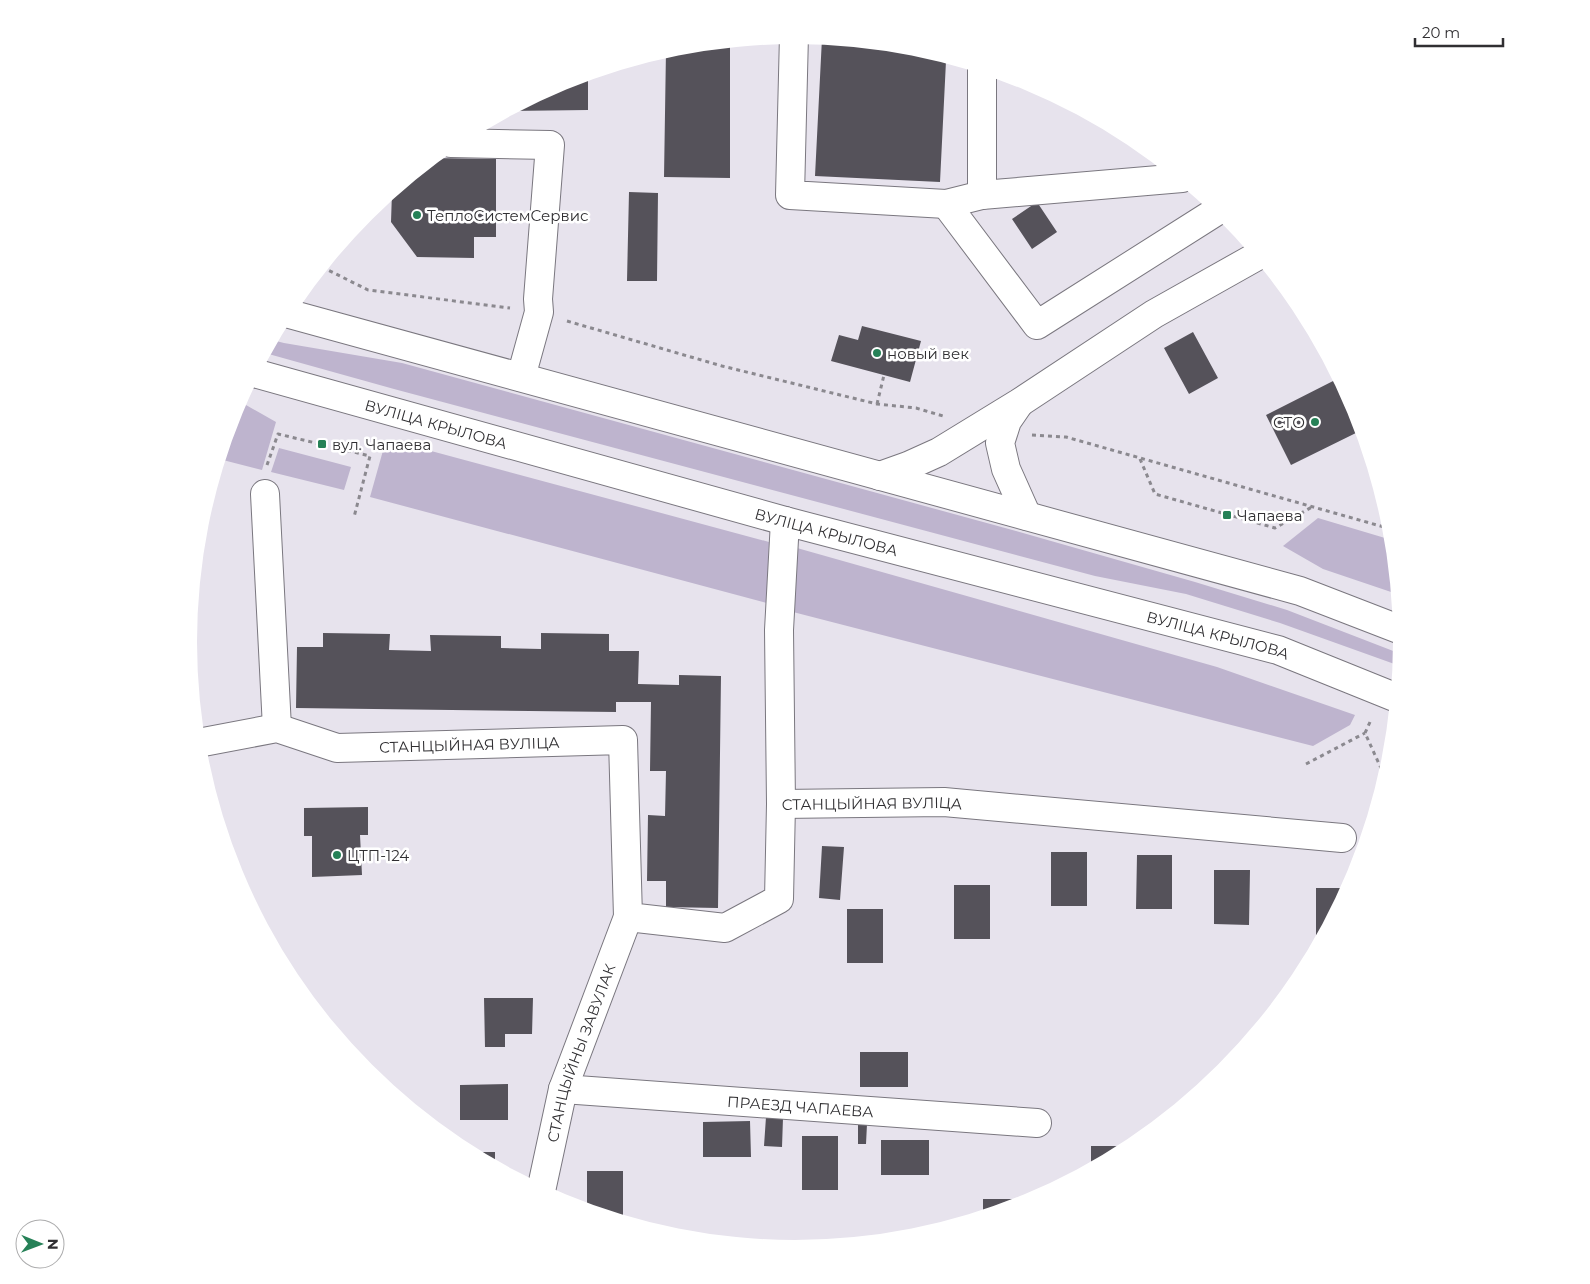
<svg xmlns="http://www.w3.org/2000/svg" width="1590" height="1284" font-family="Montserrat,sans-serif">
  <style>
    .green { fill: #beb4ce }
    .building { fill: #55525a }
    .lines { fill: none; stroke-linecap: round; stroke-linejoin: round }
    .minor-casing { stroke: #7a777f; stroke-width: 30 }
    .major-casing { stroke: #7a777f; stroke-width: 30 }
    .path { stroke: #8b898f; stroke-width: 3; stroke-dasharray: 4 4; stroke-linecap: butt }
    .minor { stroke: #fff; stroke-width: 28 }
    .major { stroke: #fff; stroke-width: 28 }
    .poi-dot { fill: #268157; stroke: #fff; stroke-width: 2 }
    .labels { text-anchor: middle; dominant-baseline: central; stroke-width: 5; stroke-linejoin: round; paint-order: stroke }
    .poi-label { font-size: 15px; fill: #302f32; stroke: #fff; text-anchor: start }
    .street-label { font-size: 15px; fill: #302f32; stroke: #fff }
  </style>
  <rect width="100%" height="100%" fill="#e7e3ed"/>
  <path class="green" d="M272,340L284,343L402,363L1016,531L1195,582L1287,610L1401,654L1400,666L1280,623L1186,594L1095,576L394,389L265,353Z
    M239,401L276,422L262,470L219,459L234,409Z
    M384,447L420,448L769,542L767,603L370,497Z
    M279,448L351,467L344,490L271,472Z
    M1318,518L1385,538L1393,546L1397,594L1323,569L1283,546Z
    M797,548L1217,667L1355,715L1350,725L1313,746L793,612Z"/>
  <path class="building" d="M822,38L914,47L963,62L946,61L940,182L815,176Z
    M730,41V178L664,177L666,50L677,47Z
    M588,74V110L507,111L563,81Z
    M432,158L496,159V237H474V258L417,257L391,222L392,192L409,177H417L416,171Z
    M629,192L658,193L657,281H627Z
    M1037,202L1057,232L1032,249L1012,219Z
    M862,326L921,341L910,382L831,361L839,335L858,340Z
    M1193,332L1218,378L1189,394L1164,348Z
    M1339,378L1356,410L1362,430L1291,465L1266,415Z
    M323,633L390,634L389,650L431,651L430,635L501,636V648L541,649V633L609,634V651H639L638,684L679,685V675L721,676L718,908L666,907V881H647L648,815L665,816L666,771H650L651,702H616V712L296,708L297,647H323Z
    M368,807V835H360L362,875L312,877V836H304V808Z
    M822,846L844,847L840,900L819,898Z
    M1051,852H1087V906H1051Z
    M1137,855H1172V909H1136Z
    M1214,870H1250L1249,925L1214,924Z
    M954,885H990V939H954Z
    M1316,888H1348L1320,942H1316Z
    M847,909H883V963H847Z
    M484,998H533L532,1034H505V1047H485Z
    M860,1052H908V1087H860Z
    M508,1084V1120H460V1085Z
    M766,1117L783,1118L782,1147L764,1146Z
    M750,1121L751,1157H703V1122Z
    M858,1123L867,1124L866,1144H858Z
    M802,1136H838V1190H802Z
    M881,1140H929V1175H881Z
    M1091,1146H1127V1150L1091,1169Z
    M467,1152H495V1167Z
    M587,1171H623V1221L587,1210Z
    M983,1199H1031V1201L983,1216Z"/>
  <g class="lines">
    <defs>
      <g id="minor">
        <path d="M794,35L790,195L946,204"/>
        <path d="M451,143L550,145L538,299L539,312L521,377"/>
        <path d="M1182,178L982,195L946,204L1037,325L1220,209"/>
        <path d="M982,195V68"/>
        <path d="M1018,405L1007,421L1000,443L1006,469L1027,516"/>
        <path d="M880,476L908,466L939,452L1019,403L1154,314L1259,255"/>
        <path d="M265,494L277,728"/>
        <path id="s1" d="M198,743L277,728L337,748L623,740L628,917L725,928L779,899L781,804L779,630L785,521"/>
        <path id="s2" d="M781,804L944,802L1342,838"/>
        <path id="s3" d="M563,1089L1037,1123"/>
        <path id="s4" d="M541,1191L563,1089L628,917"/>
      </g>
      <g id="major">
        <path d="M286,313L1300,591L1401,630"/>
        <path id="s5" d="M254,373L785,521L1278,650L1397,698"/>
      </g>
    </defs>
    <use href="#minor" class="minor-casing"/>
    <use href="#major" class="major-casing"/>
    <path class="path" d="M322,267L368,290L510,308
      M567,321L722,366L877,404L916,408L943,416
      M877,404L884,375
      M1032,435L1066,437L1391,529
      M1140,459L1155,494L1275,528L1312,507
      M267,465L278,434L370,456L354,517
      M1370,722L1365,733L1385,777
      M1306,764L1365,733"/>
    <use href="#minor" class="minor"/>
    <use href="#major" class="major"/>
  </g>
  <g class="poi-dot">
    <circle cx="417" cy="215" r="5"/>
    <circle cx="877" cy="353" r="5"/>
    <circle cx="1315" cy="422" r="5"/>
    <rect x="317" y="439" width="10" height="10" rx="2.5"/>
    <rect x="1222" y="510" width="10" height="10" rx="2.5"/>
    <circle cx="337" cy="855" r="5"/>
  </g>
  <g class="labels">
    <g class="poi-label">
      <text x="427" y="215">ТеплоСистемСервис</text>
      <text x="887" y="353">новый век</text>
      <text x="1305" y="422" text-anchor="end">СТО</text>
      <text x="332" y="444">вул. Чапаева</text>
      <text x="1237" y="515">Чапаева</text>
      <text x="347" y="855">ЦТП-124</text>
    </g>
    <g class="street-label">
      <text stroke="none"><textPath href="#s5" startOffset="189">ВУЛІЦА КРЫЛОВА</textPath></text>
      <text stroke="none"><textPath href="#s5" startOffset="594">ВУЛІЦА КРЫЛОВА</textPath></text>
      <text stroke="none"><textPath href="#s5" startOffset="999">ВУЛІЦА КРЫЛОВА</textPath></text>
      <text stroke="none"><textPath href="#s1" startOffset="276">СТАНЦЫЙНАЯ ВУЛІЦА</textPath></text>
      <text stroke="none"><textPath href="#s2" startOffset="91">СТАНЦЫЙНАЯ ВУЛІЦА</textPath></text>
      <text stroke="none"><textPath href="#s4" startOffset="144">СТАНЦЫЙНЫ ЗАВУЛАК</textPath></text>
      <text stroke="none"><textPath href="#s3" startOffset="238">ПРАЕЗД ЧАПАЕВА</textPath></text>
    </g>
  </g>
  <path d="M0 0H1590V1284H0ZM197 642a598 598 0 1 1 1196 0a598 598 0 1 1-1196 0Z" fill="#fff" fill-rule="evenodd"/>
  <g transform="translate(40 1244) rotate(91)"><circle r="24" fill="#ffffff" stroke="#acacad"/>
  <path d="M0-4L9 19L0 12L-9 19Z" fill="#268157"/>
  <text y="-8" font-size="14" font-weight="bold" text-anchor="middle" fill="#302f32">N</text>
  </g>
  <path d="M1415 38v8h88v-8" fill="none" stroke="#302f32" stroke-width="2.5"/>
  <text x="1422" y="38" font-size="15" fill="#302f32" stroke="#ffffff" stroke-width="4" paint-order="stroke">20 m</text>
</svg>
